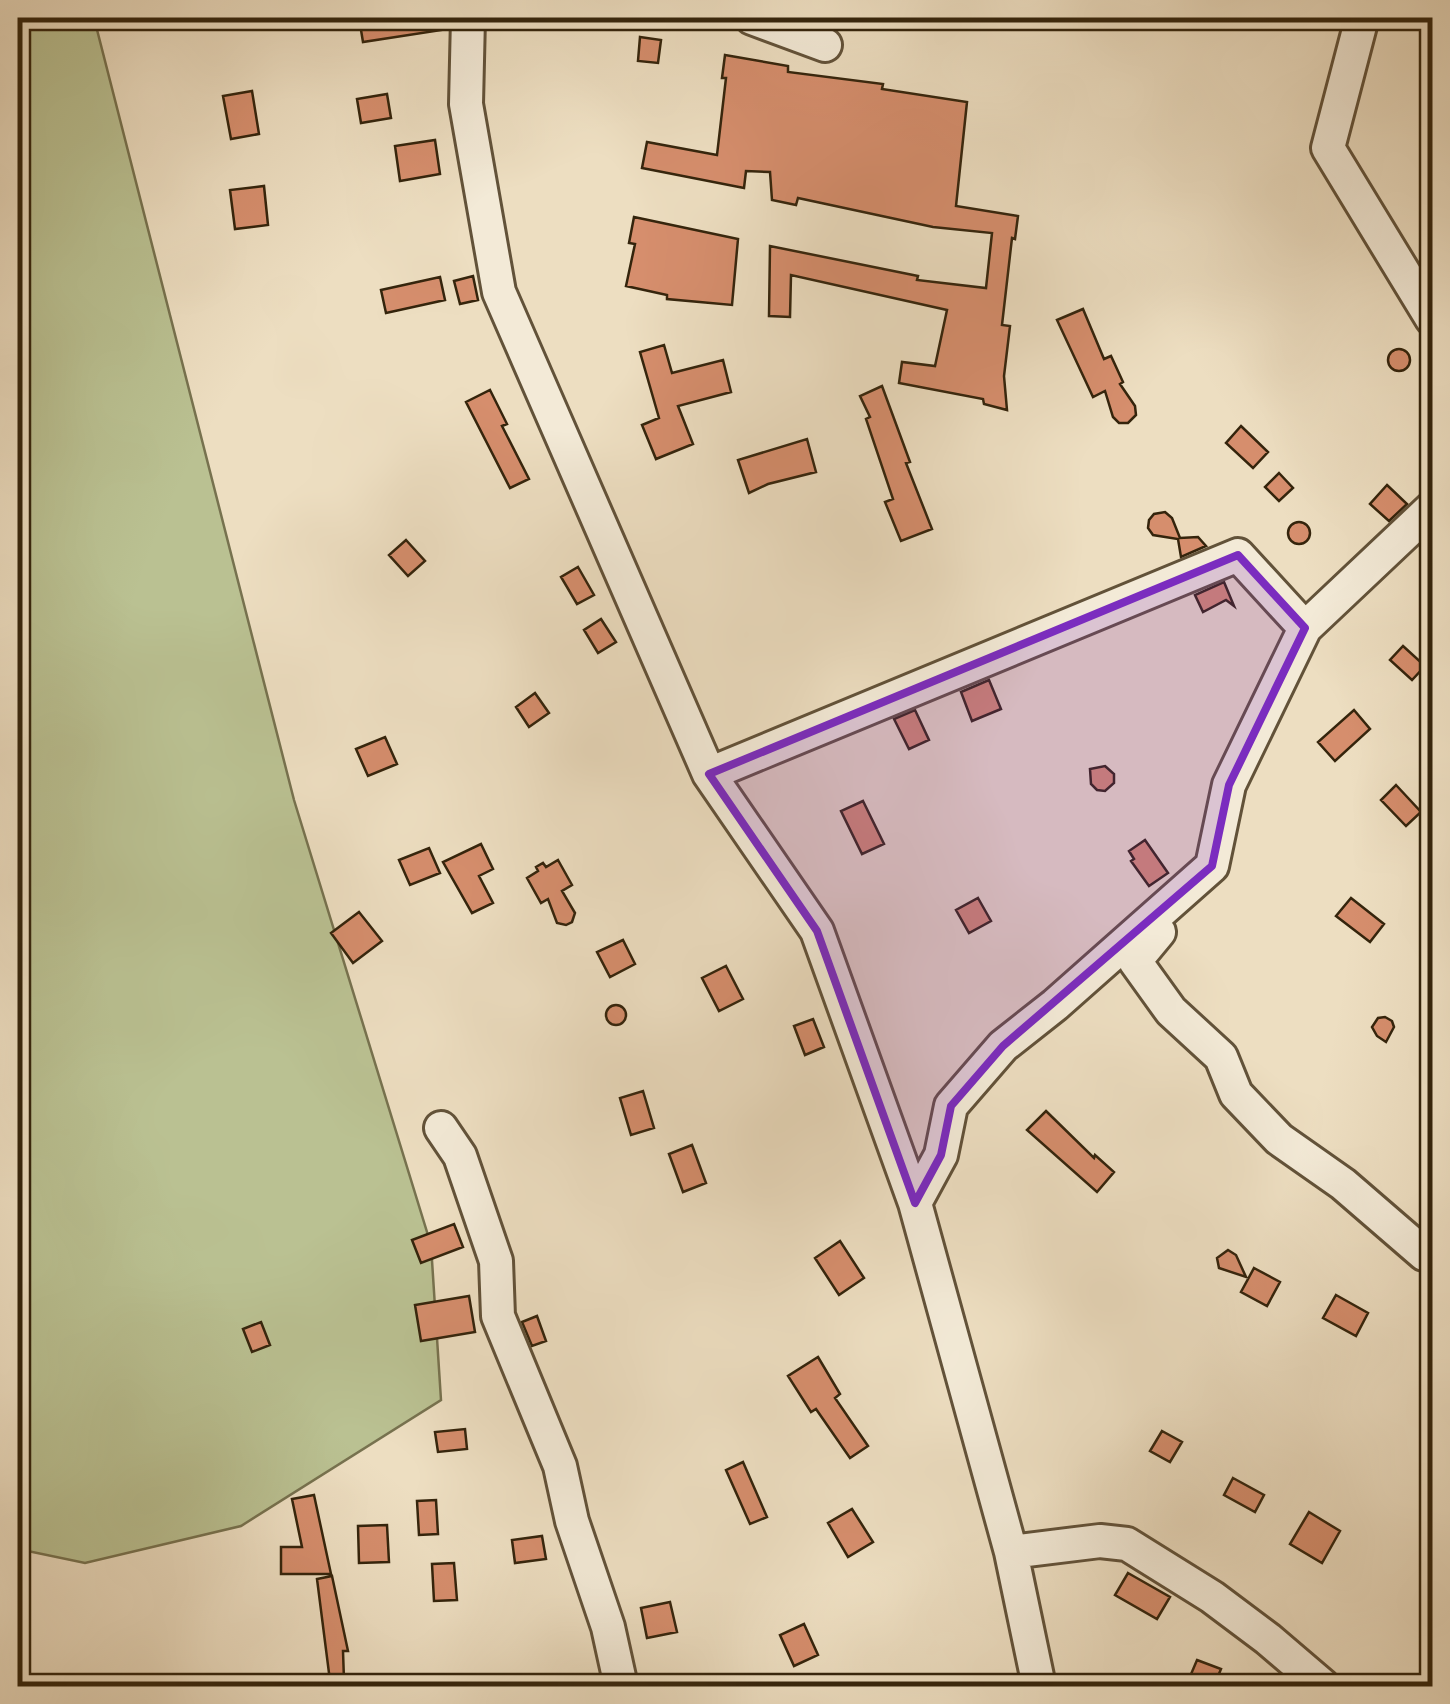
<svg xmlns="http://www.w3.org/2000/svg" width="1450" height="1704" font-family="Cardo,serif">
  <style>
    .green { fill: #bac192; stroke: #77724f; stroke-width: 2.5 }
    .building { fill: #d68e6d; stroke: #34240c; stroke-width: 2.5 }
    .lines { fill: none; stroke-linecap: round; stroke-linejoin: round }
    .minor-casing { stroke: #625239; stroke-width: 38 }
    .minor { stroke: #f3ead7; stroke-width: 32 }
    .marked { fill: #7b2cbf; fill-opacity: 0.2; stroke: #7b2cbf; stroke-width: 8; stroke-linejoin: round }
  </style>
  <rect width="100%" height="100%" fill="#eddec1"/>
  <filter id="stains"><feTurbulence type="fractalNoise" baseFrequency=".002" numOctaves="4"/><feColorMatrix values="0 0 0 0 .2 0 0 0 0 .09 0 0 0 0 .02 0 0 0 .5 -.17"/></filter>
  <radialGradient id="worn" r=".72"><stop offset=".6" stop-color="#630" stop-opacity="0"/><stop offset="1" stop-color="#630" stop-opacity=".3"/></radialGradient>
  <path class="green" d="M18,18H94L294,800L431,1245L441,1400L241,1526L85,1563L18,1549Z"/>
  <path class="building" d="M359,18H448V29L363,42Z
    M640,37L661,40L658,63L638,61Z
    M725,55L788,66V72L883,84L882,89L967,102L956,206L1018,216L1015,239L1012,238L1002,325L1010,326L1004,376L1007,410L984,404L983,399L899,383L902,362L935,366L947,310L791,275L790,317L769,316L770,246L918,276L917,280L986,288L992,233L933,227L798,198L796,205L772,200L770,172L746,171L744,188L642,168L647,142L717,155L726,78H722Z
    M252,91L259,134L231,139L223,96Z
    M387,94L391,118L361,123L357,99Z
    M435,140L440,174L400,181L395,146Z
    M264,186L268,225L235,229L230,190Z
    M634,217L738,239L732,305L667,299V295L626,286L635,244L629,243Z
    M473,276L478,300L460,304L454,281Z
    M440,277L445,300L386,313L381,290Z
    M1083,309L1104,359L1111,356L1123,382L1120,384L1135,406L1136,415L1128,423H1119L1113,417L1105,391L1093,397L1057,320Z
    M664,345L672,373L723,360L731,392L678,406L693,444L656,459L642,425L659,418L640,352Z
    M1388 360a11 11 0 1 1 22 0a11 11 0 1 1-22 0Z
    M882,386L910,462L906,463L932,529L901,541L885,502L893,499L866,419L870,417L860,396Z
    M490,390L507,424L502,426L529,479L510,488L466,402Z
    M1241,426L1268,452L1253,468L1226,443Z
    M807,439L816,472L768,484L749,493L738,460Z
    M1279,473L1293,488L1279,501L1265,487Z
    M1387,485L1407,504L1389,521L1370,504Z
    M1165,512L1172,518L1180,538L1198,537L1206,546L1181,557L1178,539L1153,535L1148,528L1149,520L1154,514Z
    M1288 533a11 11 0 1 1 22 0a11 11 0 1 1-22 0Z
    M406,540L425,561L408,576L389,555Z
    M578,567L594,595L577,604L561,577Z
    M1224,582L1234,606L1226,600L1203,612L1195,595Z
    M601,619L616,642L598,653L584,630Z
    M1403,646L1425,666L1412,680L1390,660Z
    M989,680L1001,709L972,721L961,692Z
    M535,693L549,713L529,727L516,707Z
    M915,710L929,740L909,749L894,719Z
    M1354,710L1370,729L1335,761L1318,742Z
    M385,737L397,764L368,776L356,749Z
    M1105,766L1114,774V783L1105,791L1097,790L1091,784L1090,769Z
    M1396,785L1421,812L1406,826L1381,800Z
    M863,801L884,844L862,854L841,811Z
    M1145,840L1168,873L1149,886L1131,861L1134,859L1129,851Z
    M481,844L493,869L479,876L493,903L472,913L443,862Z
    M429,848L440,873L410,885L399,860Z
    M558,860L572,885L562,891L575,913L572,922L566,925L557,923L548,899L541,903L527,878L538,871L536,867L543,863L546,867Z
    M978,898L991,921L969,933L956,910Z
    M1351,898L1384,924L1370,942L1336,916Z
    M359,912L382,941L353,963L331,933Z
    M623,940L635,964L610,977L597,952Z
    M726,966L743,999L719,1011L702,978Z
    M606 1015a10 10 0 1 1 20 0a10 10 0 1 1-20 0Z
    M1385,1017L1392,1021L1394,1027L1386,1042L1377,1036L1372,1027L1378,1018Z
    M813,1019L824,1047L805,1055L794,1026Z
    M643,1091L654,1128L631,1135L620,1098Z
    M1046,1111L1094,1158L1095,1155L1114,1172L1097,1192L1027,1130Z
    M692,1145L706,1183L683,1192L669,1154Z
    M454,1224L463,1247L421,1263L412,1240Z
    M840,1241L864,1278L839,1295L815,1258Z
    M1228,1250L1236,1255L1246,1277L1219,1268L1217,1258Z
    M1254,1268L1280,1282L1267,1306L1241,1292Z
    M1336,1295L1368,1313L1356,1336L1323,1318Z
    M469,1296L475,1332L421,1341L415,1305Z
    M537,1316L546,1341L532,1346L522,1322Z
    M261,1322L270,1345L252,1352L243,1329Z
    M818,1357L840,1394L835,1398L868,1446L850,1458L816,1409L811,1412L788,1376Z
    M465,1429L467,1449L438,1452L435,1432Z
    M1162,1431L1182,1442L1170,1462L1150,1451Z
    M743,1462L767,1517L750,1524L726,1470Z
    M1233,1478L1264,1495L1255,1512L1224,1495Z
    M314,1495L331,1574H281V1547H302L292,1499Z
    M436,1500L438,1534L419,1535L417,1501Z
    M852,1509L873,1542L848,1557L828,1523Z
    M1309,1512L1340,1531L1322,1563L1290,1544Z
    M387,1525L389,1562L359,1563L358,1526Z
    M542,1536L546,1559L515,1563L512,1540Z
    M454,1563L457,1600L434,1601L432,1564Z
    M1128,1573L1170,1597L1157,1619L1115,1595Z
    M332,1576L348,1651H343L344,1680L330,1681L317,1579Z
    M670,1602L677,1632L647,1638L641,1608Z
    M804,1624L818,1655L794,1666L780,1635Z
    M1197,1660L1221,1669L1214,1686H1186Z"/>
  <g class="lines">
    <defs>
      <path id="minor" d="M468,18L466,104L499,292L709,774L817,931L915,1203L1011,1552L1039,1686
        M752,18L825,45
        M1362,18L1328,148L1432,319
        M709,774L1238,555L1305,628
        M1159,932L1135,961L1171,1011L1221,1057L1236,1094L1279,1139L1343,1184L1424,1254
        M441,1128L460,1156L496,1261L498,1316L560,1466L572,1521L608,1627L621,1686
        M915,1203L941,1155L951,1106L1003,1046L1055,1005L1212,866L1229,785L1305,628L1432,508
        M1011,1552L1100,1541L1127,1544L1212,1597L1268,1639L1323,1686"/>
    </defs>
    <use href="#minor" class="minor-casing"/>
    <use href="#minor" class="minor"/>
  </g>
  <path class="marked" d="M1238,555L1305,628L1229,785L1212,866L1003,1046L951,1106L941,1155L915,1203L817,931L709,774Z"/>
  <rect width="1450" height="1704" fill="none" stroke="#eddec1" stroke-width="60"/>
  <rect x="20" y="20" width="1410" height="1664" fill="none" stroke="#34240c" stroke-width="5"/>
  <rect x="30" y="30" width="1390" height="1644" fill="none" stroke="#34240c" stroke-width="2.5"/>
  <rect width="100%" height="100%" filter="url(#stains)"/>
  <rect width="100%" height="100%" fill="url(#worn)"/>
</svg>
